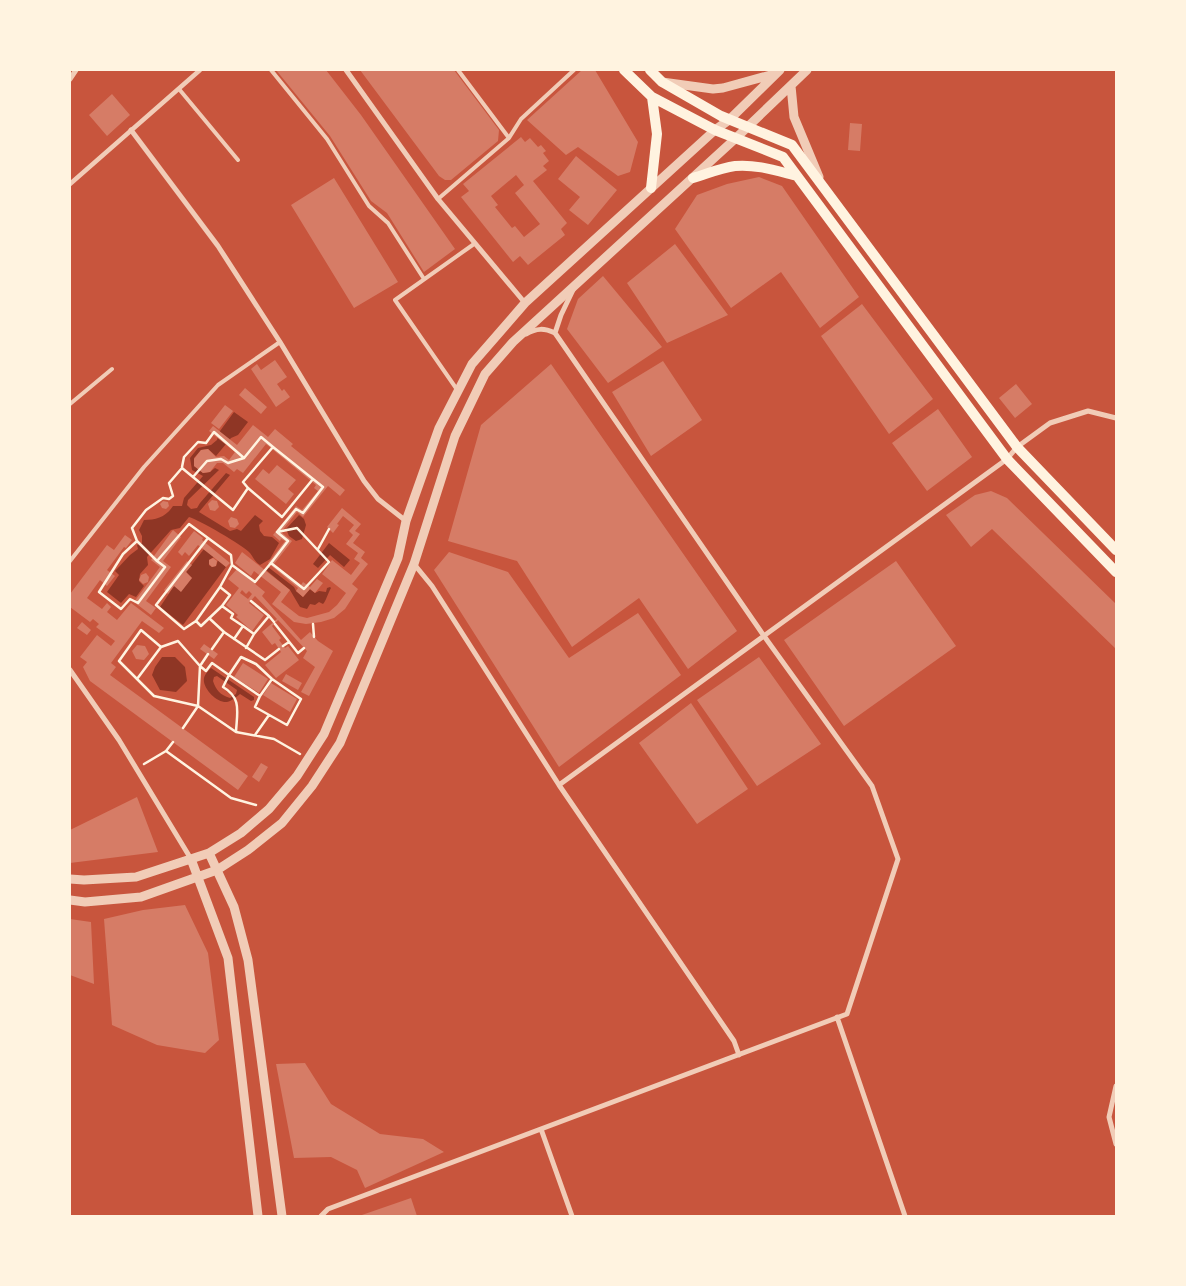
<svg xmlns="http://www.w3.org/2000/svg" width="1186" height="1286" font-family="Quicksand,sans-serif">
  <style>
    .water { fill: #8f3625; fill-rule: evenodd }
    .building { fill: #d67c66; fill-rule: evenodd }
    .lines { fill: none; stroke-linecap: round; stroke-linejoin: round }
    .path { stroke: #fff3e0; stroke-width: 2.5 }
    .service { stroke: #f1ccb7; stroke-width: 4 }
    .pedestrian { stroke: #f1ccb7; stroke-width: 4.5 }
    .minor { stroke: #f1ccb7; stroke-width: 5 }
    .tertiary { stroke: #f1ccb7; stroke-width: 9 }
    .secondary { stroke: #fff3e0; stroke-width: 10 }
  </style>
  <rect width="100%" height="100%" fill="#c8553d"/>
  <path class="water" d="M234,412L248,422L238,435L231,438L216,456L208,449L201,450L194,458V466L203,473L210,472L215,468L219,470L188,500L187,505L191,509L197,508L200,503L226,473L230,475L199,512L230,531L237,529L241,531L255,515L263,521L259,525L260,531L264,536L272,537L279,543L270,559L260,565C254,561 254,558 250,553C243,545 199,520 189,517L180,528L171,530L147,557L148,565L140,574L139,581L144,586L136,597L129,594L121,603L107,592L119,575L115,571L130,555L138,549L137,545L142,543V536L139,530L144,520C156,520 166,517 173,506H182L184,498L203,476L192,470L190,458L198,448L211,445L217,440L220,431Z
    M299,515L304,519L306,525L302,539L296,541L289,536L286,529Z
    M329,543L350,560L344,567L330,555L318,568L313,564Z
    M204,549L214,557L209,560V565L212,567L216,566L218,560L226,567L183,625L160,607L174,586L192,578L186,572Z
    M268,567L294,587L296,591L303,597L310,589L315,593L319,591L326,592L327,588L330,587L331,588C328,593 326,601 323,604L319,602L315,605L310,604L307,609L300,607L290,590L266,570Z
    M162,657H175L185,667L187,681L176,692L160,690L152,675L155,667Z
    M211,668L254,697V700L251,701L240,694C236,697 232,701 227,702C217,703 202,688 204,678C205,674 209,670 211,668ZM217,676L237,690L236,694L230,698C220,695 216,690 213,681L214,677Z"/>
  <path class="building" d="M276,70H326L361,115L455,249L424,272L387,213L371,201L330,136Z
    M360,70H454L499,130L498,141L451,180H445L439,176Z
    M582,70H595L638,142L630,172L618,176L578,147L566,155L527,120Z
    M112,94L130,115L107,136L89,115Z
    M850,123L862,124L860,151L848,150Z
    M521,137L525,142L530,138L538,147L541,145L546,151L543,153L549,161L543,166L547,170L533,181L567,223L561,229L565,235L528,265L520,256L513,262L461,197L469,191L463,184ZM516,175L524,185L515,193L540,224L524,237L515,226L512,228L495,207L498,205L491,196Z
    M576,156L617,190L588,225L569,210L580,197L558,179Z
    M759,177L782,186L859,297L820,328L781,272L731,308L675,229L697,195L727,184Z
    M334,178L398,282L354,308L291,205Z
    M675,244L728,315L667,343L627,283Z
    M603,276L662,347L608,383L567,329L578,299Z
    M862,304L933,399L889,434L821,336Z
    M275,360L287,377L277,384L282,391L284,389L290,397L276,407L251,369L257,364L261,370Z
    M663,361L702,420L651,456L612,392Z
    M551,364L737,631L688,669L639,598L572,647L517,561L448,541L481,425Z
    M1016,384L1032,404L1015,418L999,398Z
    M245,388L267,407L261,414L239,395Z
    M225,405L233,411L219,429L211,423Z
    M938,409L972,457L927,491L892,443Z
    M253,425L268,437L275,429L293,444L291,446L345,490L340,496L328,486L303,517L297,512L281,532L292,541L274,564L301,585L303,582L310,587L317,579L323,583L315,593L310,589L303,597L296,591L298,588L268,563L285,541L281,539L280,541L273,535L296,506L302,510L318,491L314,488L316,485L266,444L243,473L237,469L234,472L223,463H217L210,472L203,473L194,466V459L201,450L208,449L216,457L224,456L229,460L235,452L209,431L213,426L237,445Z
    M277,465L296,480L288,489L294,494L286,504L255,479L263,469L269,474Z
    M991,491L1007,498L1116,604V649L992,529L971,547L946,515L975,495Z
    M212,500L217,501L219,507L215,511L210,510L208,504Z
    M163,501L168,502L169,506L166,509L162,508L160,504Z
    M342,508L361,524L355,531L360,534L353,543L365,552L361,558L368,564L352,584L358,589L345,609L334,618L321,622L306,624L294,622L272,604L281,592L254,571L251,576L235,563L242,552L290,590L281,602L299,616L307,618L329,612L337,605L346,593L322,574L332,560L351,575L360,563L354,559L358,553L346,544L353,535L349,531L354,525L343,516L337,524L339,525L333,533L327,527Z
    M231,517L237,519L239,524L235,528L230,527L228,521Z
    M173,530L181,537L163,561L171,567L146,601L156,608L151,615L134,602L160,567L151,560Z
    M194,531L203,538L202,540L230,563L226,567L198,545L189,556L185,552L182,556L178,552Z
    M125,535L132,540L126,548L124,547L107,570L115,576L107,586L100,580L87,598L102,609L107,603L111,607L107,612L117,620L131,603L164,628L159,633L142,621L111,663L116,667L110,675L248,776L238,790L90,681L83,667L87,662L80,657L97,635L111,646L115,641L96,627L99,624L93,619L90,622L70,607V594L107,545L114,550Z
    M449,552L508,572L569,658L638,613L681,675L559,767L434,570Z
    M213,558L217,561L216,566L212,567L209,564V560Z
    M187,561L192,565L186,572L192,578L181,592L174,586L168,594L164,590Z
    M896,561L956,646L844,726L784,640Z
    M237,569L265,592L262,596L301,640L310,632L318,641L333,651L309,696L301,692L315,667L303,658L307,651L278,620L272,626L281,638L279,640L285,648L288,646L299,660L276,678L265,665L281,652L275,643L272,645L262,632L277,619L255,596L249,603L264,615L252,631L236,617L238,615L226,605L239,588L228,579ZM242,590L246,594L249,591L252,594L248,599L240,593Z
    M146,573L149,577L148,582L143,584L139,580L141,575Z
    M82,622L91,630L87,635L77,628Z
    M204,644L218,654L214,659L200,649Z
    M137,645L145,646L149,654L144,660L136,659L132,651Z
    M759,657L821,744L757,786L697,700Z
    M243,663L268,679L259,693L234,677Z
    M286,674L302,683L298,690L282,681Z
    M271,683L297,699L290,712L263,695Z
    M691,703L748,789L697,824L639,743Z
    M261,763L268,767L259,782L252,777Z
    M137,797L158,852L70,863V830Z
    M185,905L208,953L219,1040L205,1053L157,1045L112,1025L104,919L143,910Z
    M70,919L91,922L94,984L70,975Z
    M305,1063L331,1104L380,1134L423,1139L444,1152L365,1188L357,1170L331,1157L294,1158L276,1064Z
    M411,1198L417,1216H359Z"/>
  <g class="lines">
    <path class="path" d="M273,447L323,487L303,513L296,509L277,532L288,541L271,563L304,589L329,562L297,528L277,532
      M182,467L184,457L198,442L206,443L214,432L244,458L261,437L273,447L243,482L248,488
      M193,477L207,461L221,459L228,463L244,458
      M208,538L156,605L184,629L196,621L201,626L222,606
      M137,541L132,528L146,510L163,498L169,499L173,496L169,483L182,468L233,510L248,488L282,517L313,479
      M318,549L329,529
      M157,561L137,541L123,554L99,592L121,609L130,599L138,603L165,567L157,561L189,524L231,555L232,565L220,587
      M232,565L255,582L271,563
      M269,616L274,622
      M209,618L224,632
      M196,621L220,587L230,595L222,606L233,614L231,618L243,626
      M275,624L298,653L304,648
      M313,624L314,637
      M234,639L243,626L254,634L269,616L251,601
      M283,646L289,642
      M161,647L178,641L200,666L206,671L212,663L229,675L223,687C242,698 237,712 236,732
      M246,648L254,634
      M212,649L224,632L265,660L279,649
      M241,657L256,664L272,679L301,699L287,725L255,707L260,696L229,675Z
      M137,679L161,647L141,630L119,661L154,696L198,706L236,732L274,739L300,754
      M260,696L272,679
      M183,728L198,706L200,666L208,654
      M255,735L269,715
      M173,742L166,751L231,798L256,805
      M144,764L166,751"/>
    <path class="service" d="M271,70L327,139L369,206L388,223L424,279
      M458,70L509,138
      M179,89L238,160
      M438,199L509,138L521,119L574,70
      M458,391L395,300L474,244
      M70,404L112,369
      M70,561L144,467L218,385L280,342"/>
    <path class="pedestrian" d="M70,184L200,70"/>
    <path class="minor" d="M346,70L438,199L525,303
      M70,79L76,70
      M131,130L218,246L280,342L364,481L378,499L406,521
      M526,334C537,328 544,328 555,333
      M414,564L432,586L559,785
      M70,670L119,740L191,859
      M837,1017L905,1216
      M739,1055L734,1041L559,785L1007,459L1017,447L1050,423L1088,411L1116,418
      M1116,1086L1109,1117L1116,1144
      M541,1129L572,1216
      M321,1216L328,1209L847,1014L898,859L872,786L764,636L555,333L561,315L573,290"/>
    <path class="tertiary" d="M662,82L713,89L723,88L774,74
      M791,86L794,117L819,177
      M209,853L234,907L248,960L282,1216
      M191,859L228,958L258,1216
      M70,879L84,880L136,877L209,853L241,833L269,809L297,776L324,734L398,558L406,521L439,428L472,364L525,303L715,130L729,120L780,70
      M70,900L85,902L141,897L217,870L248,850L282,823L312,786L340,743L414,564L455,436L485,374L513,342L736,138L807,70"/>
    <path class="secondary" d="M624,70L652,97L715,130L783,157L1007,459L1116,572
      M650,70L662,82L721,116L792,145L1017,447L1116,550
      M693,178C707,174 720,168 735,166C756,164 777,171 797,176
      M651,188L657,134L652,97"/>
  </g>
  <rect width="1186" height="1286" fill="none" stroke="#fff3e0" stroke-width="142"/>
</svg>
